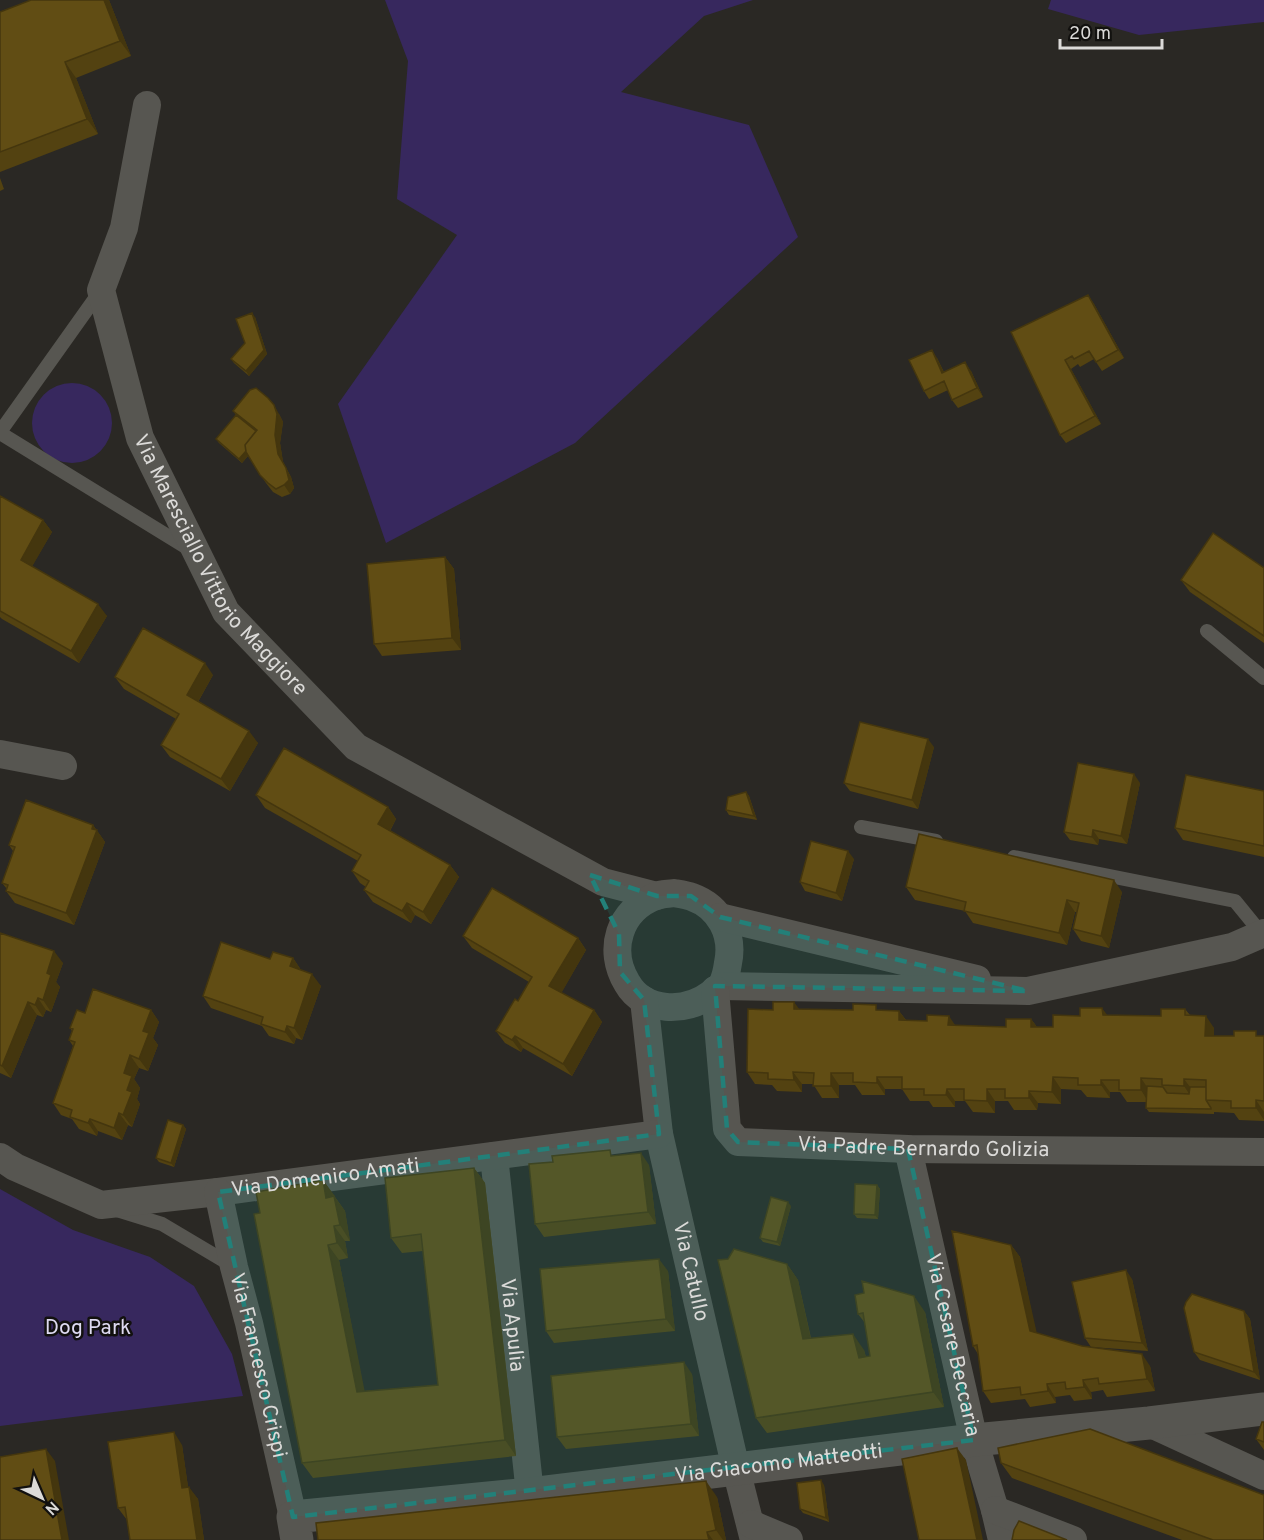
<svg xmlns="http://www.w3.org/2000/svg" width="1264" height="1540" font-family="Overpass,sans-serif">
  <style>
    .green { fill: #37285e }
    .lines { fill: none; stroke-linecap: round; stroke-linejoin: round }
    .service { stroke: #575651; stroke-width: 14 }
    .minor { stroke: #575651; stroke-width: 28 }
    .tertiary { stroke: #575651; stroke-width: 33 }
    .wall { fill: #534211 }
    .shaded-wall { fill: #44360e }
    .building { fill: #614d14; stroke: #44360e; stroke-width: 1.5 }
    .marked { fill: #238079; fill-opacity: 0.2; stroke: #238079; stroke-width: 4.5; stroke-dasharray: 12 8; stroke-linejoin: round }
    .labels { text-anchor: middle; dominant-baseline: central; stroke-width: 5; stroke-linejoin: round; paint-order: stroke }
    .street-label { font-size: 21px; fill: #dbdad8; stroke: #12110f }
    .park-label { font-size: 21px; fill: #dedaf1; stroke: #12110f }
  </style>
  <rect width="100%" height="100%" fill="#2a2824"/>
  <path class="green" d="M385,0H753L704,16L621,92L749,125L798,237L575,443L386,543L338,404L457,235L397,199L408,61Z
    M1051,0H1264V22L1139,35L1048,9Z
    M32 423a40 40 0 1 1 80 0a40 40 0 1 1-80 0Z
    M0,1189L73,1230L150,1257L194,1286L232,1354L243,1396L0,1426Z"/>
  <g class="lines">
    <path class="service" d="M0,432L101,290
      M0,433L189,549
      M1207,631L1264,678
      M861,827L936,841
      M1014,857L1235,901L1262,934
      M117,1210L162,1224L231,1265"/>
    <g class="minor">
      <path id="s1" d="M147,105L124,228L101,290L140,438L226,612L356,747L603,882L657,896"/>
      <path d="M0,754L63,766"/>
      <path d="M674,893C680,894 687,895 692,897C720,907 734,935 728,963C727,970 725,979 722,985C719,988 714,991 711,994C686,1013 644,1013 627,983C607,950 619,910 656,896C661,894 668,894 674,893Z"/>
      <path d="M720,917L977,979"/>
      <path d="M721,986L1028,991L1232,947L1264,933"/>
      <path id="s2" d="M715,990L727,1129L738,1142L908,1149L1264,1152"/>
      <path id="s3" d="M644,1000L659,1134L736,1469L754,1540"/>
      <path id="s4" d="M908,1149L974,1440L995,1510L1002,1540"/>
      <path id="s5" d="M494,1156L530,1494"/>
      <path id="s6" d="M0,1157L15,1167L101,1205L218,1192L659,1134"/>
      <path id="s7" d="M218,1192L234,1267L249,1323L293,1517"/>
      <path d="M1149,1423L1264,1476"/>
      <path d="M995,1510L1073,1540"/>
      <path d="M751,1524L789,1540"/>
    </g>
    <path class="tertiary" id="s8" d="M297,1540L293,1517L530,1494L974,1440L1149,1423L1264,1409"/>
  </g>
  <path class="wall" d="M109,0L131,56L76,78L98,134L0,172V12Z
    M0,178L4,189L0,191Z
    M1088,295L1094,304L1124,358L1102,371L1094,359L1080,367L1078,364L1071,369L1101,424L1066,443L1060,435L1011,332Z
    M255,317L267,354L249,376L234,363L231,359L245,343Z
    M937,358L944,372L971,371L983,397L958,408L952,400L948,390L929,399L924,391Z
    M233,411L279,414L283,422L280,443L283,462L291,477L294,488L290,494L282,497L273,492L266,483L248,456L242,463L219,443L216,439L236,415Z
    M0,496L43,520L52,532L32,566L107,616L79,663L2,619L0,617Z
    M445,557L454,569L461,650L382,656L374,644Z
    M1264,568V643L1190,592L1181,580Z
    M213,675L198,702L258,743L230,791L170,757L161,745L176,719L124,689L115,677Z
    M934,747L918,809L850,791L844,783Z
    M1140,783L1127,844L1099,839L1098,845L1070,840L1064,832Z
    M1264,791V857L1183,840L1175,828Z
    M746,792L749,796L757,820L729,815L726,810Z
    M256,795L388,807L396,819L390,831L450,865L459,877L431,924L415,915L411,923L373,902L364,890L366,887L360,883L352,871L358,861L265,808Z
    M93,825L105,842L74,925L15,903L6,891L7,889L2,883L13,851L9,845Z
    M854,859L842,901L805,891L800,882Z
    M906,887L1122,892L1109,948L1081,941L1073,929L1077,912H1075L1067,945L973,923L965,911L915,900Z
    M0,933L63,963L56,982L60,987L51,1012L46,1010L43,1017L37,1015L11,1078L0,1073Z
    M463,936L578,938L586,950L561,993L594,1010L602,1022L572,1076L523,1048L521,1052L505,1043L496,1031L518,1001L529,982L472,948Z
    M293,958L301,970L321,986L302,1040L296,1038L294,1044L269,1036L262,1026L211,1008L203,996L270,959Z
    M799,1009L899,1011L906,1020L956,1025L1006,1027L1031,1019L1037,1027H1053L1080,1016L1107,1015L1161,1016L1185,1009L1190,1015L1214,1028V1036H1264V1121L1239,1120L1234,1113L1214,1112V1114L1149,1112L1146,1108V1102H1127L1120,1092H1110V1098L1087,1097L1081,1090L1061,1089V1104L1038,1103L1037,1110H1014L1008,1101H995V1113L973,1112L965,1101H955V1107H933L929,1101H910L902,1089H885V1095H862L855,1085H839V1098H822L813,1084H802V1092L777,1091L772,1085L755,1084L747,1072L773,1010Z
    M151,1010L159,1022L153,1038L158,1045L148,1071L139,1068L134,1079L140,1088L137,1099L140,1104L132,1127L128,1125L122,1140L98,1131L97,1136L79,1129L72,1119L61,1115L53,1103L73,1046L69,1040L72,1031L70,1028L85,1013Z
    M183,1125L186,1129L174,1167L159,1162L156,1158Z
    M614,1156L649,1165L656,1224L544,1237L535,1224Z
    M474,1168L485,1183L516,1456L313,1478L302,1463L260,1213L323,1180L345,1211L350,1241H345L348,1258L339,1260L364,1391L438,1385L423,1251L402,1253L391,1238Z
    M877,1185L880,1189L878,1219L857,1218L854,1214Z
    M791,1206L780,1246L763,1242L760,1238Z
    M1011,1245L1020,1257L1036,1333L1150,1366L1155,1391L1107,1397L1103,1390L1091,1392L1092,1399L1074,1401L1070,1395L1055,1397L1056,1403L1030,1407L1025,1399L991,1403L983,1391L978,1354L973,1346Z
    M728,1259L787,1264L798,1280L811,1338L864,1350L866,1357L870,1356L865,1323L858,1314L925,1312L944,1407L767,1433L756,1418Z
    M668,1271L675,1331L554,1343L546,1331Z
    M1132,1279L1148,1351L1091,1347L1085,1338Z
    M1244,1311L1250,1319L1260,1380L1200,1360L1194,1352Z
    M692,1374L699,1436L566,1449L557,1437Z
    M1264,1422V1450L1256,1439Z
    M182,1445L188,1487L198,1499L204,1540H130L127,1520L118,1508Z
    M1001,1463L1264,1540H1182L1012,1478Z
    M824,1485L829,1522L803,1513L800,1509Z
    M717,1497L726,1540H318Z"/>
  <path class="shaded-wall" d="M104,0H109L131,56L120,41Z
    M65,62L76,78L98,134L87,119Z
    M1088,295L1094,304L1124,358L1118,350Z
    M252,313L255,317L267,354L249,376L246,371Z
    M932,350L937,358L948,381L942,373Z
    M1065,360L1071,369L1101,424L1095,416Z
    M965,362L971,371L983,397L977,388Z
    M274,405L279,414L283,422L280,443L283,462L291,477L294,488L290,494L284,485L278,454L275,435Z
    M260,434L263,438L242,463L239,459Z
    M43,520L52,532L29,572L21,560Z
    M445,557L454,569L461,650L452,638Z
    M98,604L107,616L79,663L71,651Z
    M205,663L213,675L195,707L187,695Z
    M249,731L258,743L230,791L221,779Z
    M928,739L934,747L918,809L912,800Z
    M1134,774L1140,783L1127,844L1121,836Z
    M746,792L749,796L757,820L754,816Z
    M388,807L396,819L387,836L378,824Z
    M93,825L105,842L74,925L66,913Z
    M1093,830L1099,839L1098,845L1092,837Z
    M848,851L854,859L842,901L836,893Z
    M450,865L459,877L431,924L423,912Z
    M1114,880L1122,892L1109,948L1101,936Z
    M1067,900L1075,912L1067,945L1059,933Z
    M407,903L415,915L411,923L402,911Z
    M578,938L586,950L558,999L549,986Z
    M54,951L63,963L56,982L60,987L51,1012L43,1000L47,973Z
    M293,958L301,970L290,966Z
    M312,974L321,986L302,1040L294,1028Z
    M38,998L46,1010L43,1017L35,1005Z
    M28,1002L37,1015L11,1078L2,1066Z
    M794,1002L803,1014L794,1009Z
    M1102,1008L1111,1020L1103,1015Z
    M151,1010L159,1022L153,1038L158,1045L148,1071L139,1059L143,1031Z
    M594,1010L602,1022L572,1076L563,1064Z
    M899,1011L908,1023L899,1020Z
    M949,1016L957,1028L948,1025Z
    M1206,1016L1214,1028V1048L1205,1036Z
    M1031,1019L1040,1031L1031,1027Z
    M287,1026L296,1038L294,1044L285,1032Z
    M515,1036L523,1048L521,1052L512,1040Z
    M130,1055L139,1068L134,1079L140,1088L137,1099L140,1104L132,1127L123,1115L127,1090L124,1073Z
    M793,1072L802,1084V1092L794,1080Z
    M831,1073L839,1085V1098L831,1086Z
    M877,1077L885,1089V1095L877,1083Z
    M1053,1077L1061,1089V1104L1052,1092Z
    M1141,1078L1149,1090V1103L1141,1090Z
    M1184,1079L1193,1091L1192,1098L1184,1086Z
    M1101,1080L1110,1092V1098L1101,1085Z
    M947,1089L955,1101V1107L946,1095Z
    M987,1089L995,1101V1113L987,1101Z
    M1029,1091L1038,1103L1037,1110L1029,1098Z
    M1256,1100L1264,1112V1120L1256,1108Z
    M119,1113L128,1125L122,1140L114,1128Z
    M90,1119L98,1131L97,1136L88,1123Z
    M183,1125L186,1129L174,1167L171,1163Z
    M641,1153L649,1165L656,1224L648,1212Z
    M474,1168L485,1183L516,1456L505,1440Z
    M323,1180L334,1195L326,1198Z
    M877,1185L880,1189L878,1219L875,1215Z
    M334,1196L345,1211L350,1241L340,1225Z
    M788,1202L791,1206L780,1246L777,1242Z
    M334,1226L345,1241L348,1258L337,1243Z
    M328,1245L339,1260L368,1408L357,1392Z
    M1011,1245L1020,1257L1039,1343L1030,1331Z
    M659,1259L668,1271L675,1331L666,1319Z
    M787,1264L798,1280L814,1354L803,1339Z
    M1126,1270L1132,1279L1148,1351L1142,1343Z
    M914,1296L925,1312L944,1407L933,1392Z
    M1244,1311L1250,1319L1260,1380L1254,1372Z
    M853,1334L864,1350L870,1373L859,1358Z
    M1142,1354L1150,1366L1155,1391L1147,1379Z
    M684,1362L692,1374L699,1436L691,1424Z
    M1083,1380L1091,1392L1092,1399L1084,1387Z
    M1047,1384L1055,1397L1056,1403L1048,1391Z
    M174,1432L182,1445L190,1500L182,1488Z
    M957,1448L966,1460L983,1540H977Z
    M46,1449L55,1461L69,1540H62Z
    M821,1480L824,1485L829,1522L826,1518Z
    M706,1481L717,1497L726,1540H723L716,1530Z
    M189,1487L198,1499L204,1540H197Z
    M707,1532L713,1540H709Z"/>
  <path class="building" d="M31,0H104L120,41L65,62L87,119L0,152V12Z
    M1088,295L1118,350L1096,362L1089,351L1074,359L1072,356L1065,360L1095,416L1060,435L1011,332Z
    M252,313L264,350L246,371L231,359L245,343L236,319Z
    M932,350L942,373L965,362L977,388L952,400L944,381L924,391L909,360Z
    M256,388L268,398L274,405L277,414L275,435L278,454L286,468L289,480L284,485L276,489L268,483L260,475L246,452L245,445L257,430L233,411L250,390Z
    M236,415L256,431L245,445L246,451L239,459L216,439Z
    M0,496L43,520L21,560L98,604L71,651L0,611Z
    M1213,533L1264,568V636L1181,580Z
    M445,557L452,638L374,644L367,564Z
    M143,628L205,663L187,695L249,731L221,779L161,745L179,714L115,677Z
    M860,722L928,739L912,800L844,783Z
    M284,748L388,807L378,824L450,865L423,912L407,903L402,911L364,890L369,881L352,871L361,855L256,795Z
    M1078,763L1134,774L1121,836L1093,830L1092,837L1064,832Z
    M1186,775L1264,791V846L1175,828Z
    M746,792L754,816L726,810L728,797Z
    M26,800L93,825L92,829L97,830L66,913L6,891L8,885L2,883L15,847L9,845Z
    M919,834L1114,880L1101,936L1073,929L1079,903L1067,900L1059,933L964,911L966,902L906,887Z
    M811,841L848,851L836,893L800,882Z
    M492,888L578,938L549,986L594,1010L563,1064L515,1036L512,1040L496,1031L515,999L518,1001L532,977L463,936Z
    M0,933L54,951L47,973L51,975L43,1000L38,998L35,1005L28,1002L2,1066L0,1065Z
    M221,942L270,959L273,952L293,958L290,966L312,974L294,1028L287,1026L285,1032L261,1024L263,1017L203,996Z
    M93,989L151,1010L143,1031L149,1033L139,1059L130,1055L124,1073L132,1076L127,1090L132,1092L123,1115L119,1113L114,1128L90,1119L88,1123L70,1117L72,1110L53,1103L75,1042L69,1040L73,1029L70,1028L77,1010L85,1013Z
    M773,1002H794V1009L853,1010V1004L876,1005V1010L899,1011V1020L927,1021V1015L949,1016L948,1025L1006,1027V1019H1031V1027H1053V1015L1080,1016V1008H1102L1103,1015L1161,1016V1009H1185V1015L1206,1016L1205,1036H1234V1031H1256V1036H1264V1101L1256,1100V1108H1231V1101L1206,1100V1080L1184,1079V1086L1162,1085V1079L1141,1078V1090H1119V1080H1101V1085H1078V1078L1053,1077L1052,1092L1029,1091V1098H1005V1089H987V1101L964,1100V1089H947L946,1095H924V1089H902V1077H877V1083L853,1082V1073H831V1086H813L814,1073L793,1072L794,1080L768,1079V1073L747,1072L748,1009L773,1010Z
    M1147,1086L1163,1087L1167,1093L1189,1094L1190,1087H1206V1100L1211,1108V1109L1146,1108Z
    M168,1120L183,1125L171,1163L156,1158Z
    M610,1150L611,1156L641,1153L648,1212L535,1224L529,1164L553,1162L552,1156Z
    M474,1168L505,1440L302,1463L254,1214L260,1213L256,1192L323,1180L326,1198L334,1196L340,1225L334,1226L337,1243L328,1245L357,1392L438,1385L421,1234L391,1238L385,1178Z
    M855,1184L877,1185L875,1215L854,1214Z
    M771,1197L788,1202L777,1242L760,1238Z
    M952,1231L1011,1245L1030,1331L1082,1346L1142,1354L1147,1379L1099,1384L1098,1378L1083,1380L1084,1387L1066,1389L1065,1382L1047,1384L1048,1391L1021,1395L1020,1387L983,1391L977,1345L973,1346Z
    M734,1249L787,1264L803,1339L853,1334L859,1358L870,1356L863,1313L858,1314L855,1295L864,1293L862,1281L914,1296L933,1392L756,1418L718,1260L728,1259Z
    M659,1259L666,1319L546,1331L540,1269Z
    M1126,1270L1142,1343L1085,1338L1072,1282Z
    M1192,1294L1244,1311L1254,1372L1194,1352L1184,1308L1186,1302Z
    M684,1362L691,1424L557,1437L551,1376Z
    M1262,1422H1264V1442L1256,1439Z
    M1090,1429L1264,1495V1540H1213L1001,1463L998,1448Z
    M174,1432L182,1488L189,1487L197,1540H130L125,1507L118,1508L108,1442Z
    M957,1448L977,1540H919L902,1459Z
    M46,1449L62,1540H0V1457Z
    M821,1480L826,1518L800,1509L797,1483Z
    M706,1481L716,1530L707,1532L709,1540H318L316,1523Z
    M1019,1521L1067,1540H1012L1014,1530Z"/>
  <path class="marked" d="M590,875L657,896H691L720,917L1028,991L715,986L727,1129L738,1142L908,1149L974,1440L293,1517L218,1192L659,1134L644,1000L620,972L619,934Z"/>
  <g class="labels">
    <g class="street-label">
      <text stroke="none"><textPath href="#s1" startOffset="496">Via Maresciallo Vittorio Maggiore</textPath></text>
      <text stroke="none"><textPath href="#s2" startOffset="342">Via Padre Bernardo Golizia</textPath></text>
      <text stroke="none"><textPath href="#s6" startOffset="338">Via Domenico Amati</textPath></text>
      <text stroke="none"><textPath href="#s3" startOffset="276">Via Catullo</textPath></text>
      <text stroke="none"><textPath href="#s5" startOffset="170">Via Apulia</textPath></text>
      <text stroke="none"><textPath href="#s4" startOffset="201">Via Cesare Beccaria</textPath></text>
      <text stroke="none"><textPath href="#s7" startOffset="178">Via Francesco Crispi</textPath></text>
      <text stroke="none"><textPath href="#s8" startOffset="512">Via Giacomo Matteotti</textPath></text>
    </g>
    <g class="park-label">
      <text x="88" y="1328">Dog Park</text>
    </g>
  </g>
  <g transform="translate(42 1498) rotate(136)" stroke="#12110f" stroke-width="4.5" paint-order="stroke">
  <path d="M0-4.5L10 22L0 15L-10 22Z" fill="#dbdad8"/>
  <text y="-9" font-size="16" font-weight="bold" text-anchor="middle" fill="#dbdad8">N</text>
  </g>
  <path d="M1060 39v9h102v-9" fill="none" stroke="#dbdad8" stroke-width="3"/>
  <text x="1069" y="39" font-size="18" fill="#dbdad8" stroke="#12110f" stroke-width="4.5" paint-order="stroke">20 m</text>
</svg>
